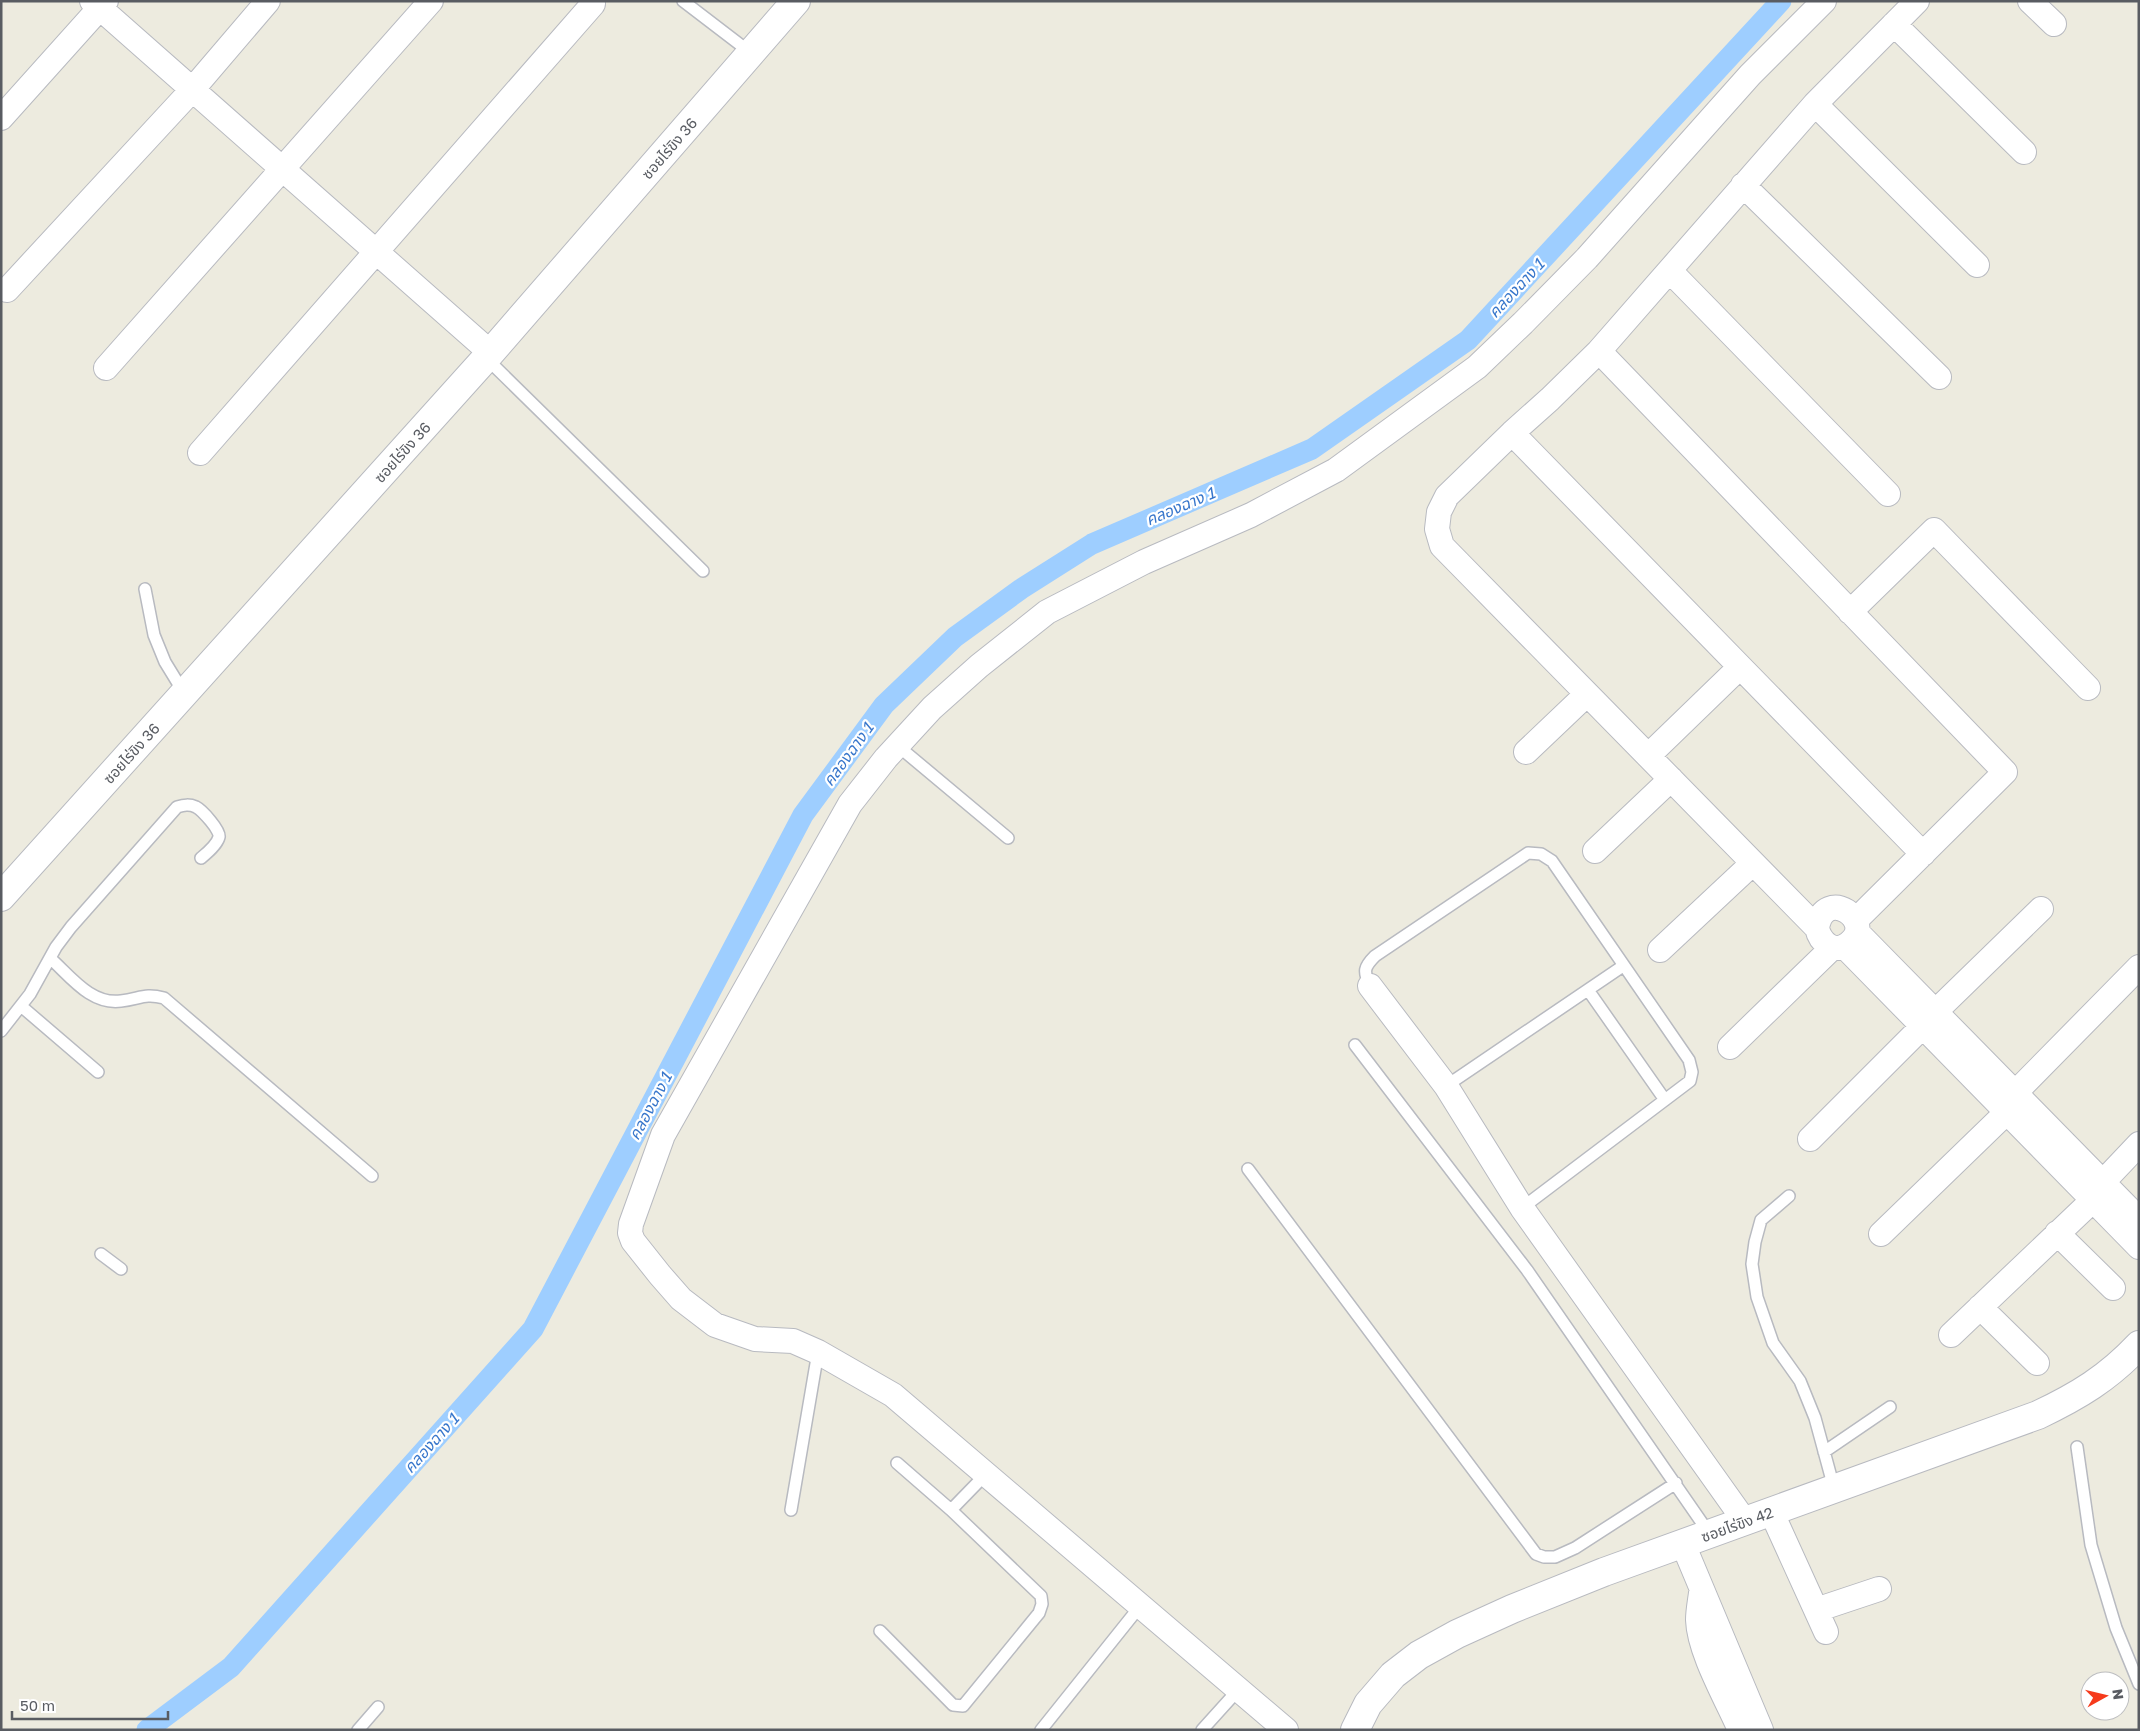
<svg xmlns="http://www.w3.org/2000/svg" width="2140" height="1731" font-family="'Golos Text','Noto Sans Thai',sans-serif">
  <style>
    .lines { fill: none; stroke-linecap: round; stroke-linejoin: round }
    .canal { stroke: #9eceff; stroke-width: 21 }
    .service-casing { stroke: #b8bac0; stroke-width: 14 }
    .minor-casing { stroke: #b8bac0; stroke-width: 26 }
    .tertiary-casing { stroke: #b8bac0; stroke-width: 30 }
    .service { stroke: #fff; stroke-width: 11 }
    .minor { stroke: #fff; stroke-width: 24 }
    .tertiary { stroke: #fff; stroke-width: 28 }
    .labels { text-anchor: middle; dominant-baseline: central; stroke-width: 4.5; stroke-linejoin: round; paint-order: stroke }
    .street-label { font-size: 15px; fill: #595c62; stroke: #fff }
    .water-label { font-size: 16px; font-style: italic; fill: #3776cb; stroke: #fff }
  </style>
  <rect width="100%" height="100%" fill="#edebdf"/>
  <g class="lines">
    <path class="canal" d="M147,1730L231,1667L533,1329L803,815L884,705L955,637L1021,589L1092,544L1312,449L1468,340L1781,1"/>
    <defs>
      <path id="service" d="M683,1L751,53
        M486,358L703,571
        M145,589L154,635L165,662L184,693
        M898,746L1008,838
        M50,958C71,977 91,1005 121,1001C140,999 144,993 164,998L372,1176
        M1370,986C1363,971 1364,967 1375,956L1528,853L1541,854L1552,861L1689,1060L1692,1072L1690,1081L1522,1208
        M1588,990L1665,1100
        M21,1006L98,1072
        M1,1031L30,994L56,947L71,927L177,807C184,805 189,804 196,807C202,810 221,831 219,837C217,845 207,853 201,858
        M1355,1045L1527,1270L1709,1533
        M1446,1086L1623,966
        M1248,1169L1536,1554L1544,1557H1555L1575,1548L1676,1483
        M1789,1196L1761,1220L1755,1242L1752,1264L1757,1297L1773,1343L1800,1381L1815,1418L1834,1488
        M101,1254L121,1269
        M2077,1447L2091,1545L2116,1628L2139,1684
        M1824,1452L1890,1407
        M791,1510L818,1352
        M951,1510L986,1474
        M880,1631L953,1705L963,1706L1039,1613L1042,1604L1041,1596L951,1510L897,1463
        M358,1730L378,1707
        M1041,1730L1141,1605
        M1202,1730L1239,1689"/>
      <path id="minor" d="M92,1L491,353
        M2030,1L2054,24
        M1894,24L2024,152
        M1815,104L1977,265
        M1,118L106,1
        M1743,185L1939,377
        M1670,271L1888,494
        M7,290L192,90L268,1
        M1599,351L2005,772L1856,920
        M106,368L431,1
        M1512,433L1923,854
        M200,453L593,4
        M1850,612L1934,530L2088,688
        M1526,752L1587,694
        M1648,756L1740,667
        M1595,851L1671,779
        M1817,928C1824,884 1879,922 1848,944C1834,955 1820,942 1817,928L1442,546L1437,529L1439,512L1447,496L1512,433L1550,399L1599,351L1815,104L1917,1
        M1857,932L2139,1219
        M1845,947L2139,1247
        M1660,950L1753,863
        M1370,986L1446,1086L1522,1208L1744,1520
        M1935,1012L2041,909
        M1730,1047L1832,948
        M2015,1093L2139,967
        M1810,1139L1923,1026
        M2103,1182L2139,1144
        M2057,1233L2113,1288
        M1881,1234L2007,1112
        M1980,1307L2037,1363
        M1951,1335L2093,1200
        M1771,1511L1826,1632
        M1683,1544L1761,1730
        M1701,1593C1700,1601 1698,1611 1698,1620C1699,1652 1727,1700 1740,1730
        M1816,1610L1879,1589
        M1286,1730L893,1395L818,1352L793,1341L755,1339L715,1325L681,1299L660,1275L633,1241L630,1233L631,1224L663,1135L850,804L886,758L932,708L979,666L1047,612L1144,562L1251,515L1336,470L1477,367L1523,323L1587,258L1750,75L1824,1"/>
      <path id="tertiary" d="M1,897L486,358L796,1
        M1355,1730L1368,1704L1393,1675L1419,1655L1457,1634L1512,1609L1604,1572L2038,1415C2078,1396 2108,1378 2139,1345"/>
    </defs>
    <use href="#service" class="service-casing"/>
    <use href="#minor" class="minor-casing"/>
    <use href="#tertiary" class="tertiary-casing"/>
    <use href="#service" class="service"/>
    <use href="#minor" class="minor"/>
    <use href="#tertiary" class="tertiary"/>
  </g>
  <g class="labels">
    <g class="street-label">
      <text transform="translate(669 148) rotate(-49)">ซอยไร่ขิง 36</text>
      <text transform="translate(402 452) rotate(-48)">ซอยไร่ขิง 36</text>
      <text transform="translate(131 753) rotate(-48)">ซอยไร่ขิง 36</text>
      <text transform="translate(1737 1524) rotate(-20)">ซอยไร่ขิง 42</text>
    </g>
    <g class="water-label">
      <text transform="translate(1516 288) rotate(-47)">คลองฉาง 1</text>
      <text transform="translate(1180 506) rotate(-23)">คลองฉาง 1</text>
      <text transform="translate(848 754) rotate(-54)">คลองฉาง 1</text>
      <text transform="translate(650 1106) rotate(-62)">คลองฉาง 1</text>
      <text transform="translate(431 1443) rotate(-48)">คลองฉาง 1</text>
    </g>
  </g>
  <rect width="2140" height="1731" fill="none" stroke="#595c62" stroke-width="5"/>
  <g transform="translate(2105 1696) rotate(82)"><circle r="24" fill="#ffffff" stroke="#bdbec0"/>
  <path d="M0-4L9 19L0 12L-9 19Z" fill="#f63b1c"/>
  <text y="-8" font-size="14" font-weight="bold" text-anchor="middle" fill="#595c62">N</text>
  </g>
  <path d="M12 1711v8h156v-8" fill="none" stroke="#595c62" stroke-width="2.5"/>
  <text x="20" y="1711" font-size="15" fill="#595c62" stroke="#ffffff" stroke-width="4" paint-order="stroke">50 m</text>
</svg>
